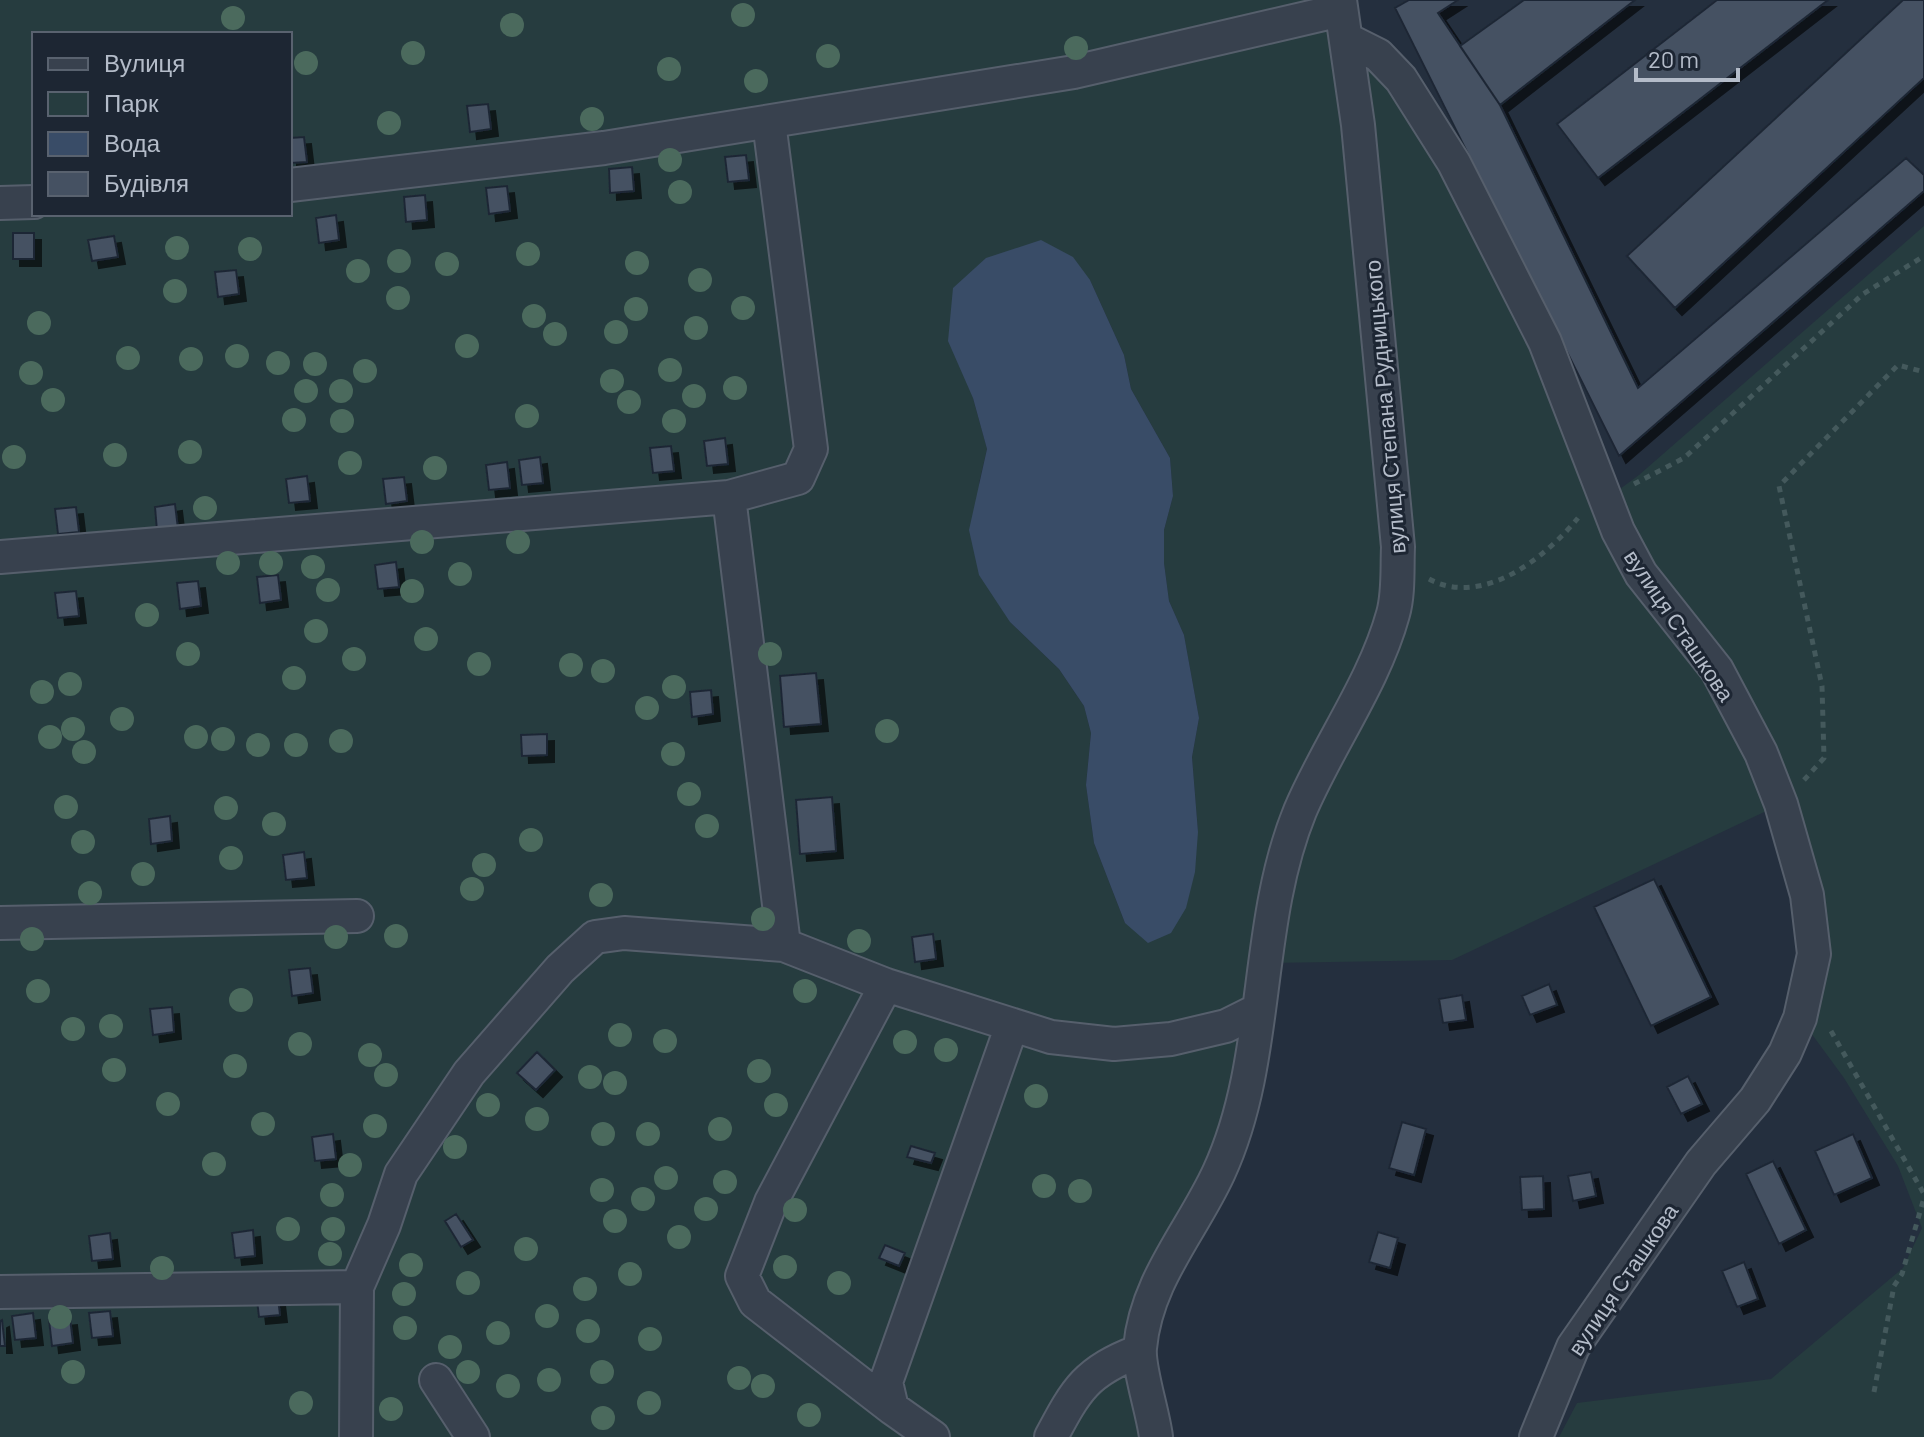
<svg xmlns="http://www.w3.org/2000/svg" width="1924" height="1437" font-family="Barlow,sans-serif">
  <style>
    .green { fill: #263c3f; fill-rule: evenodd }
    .water { fill: #394c67 }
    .building { fill: #455162; stroke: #1f2835; stroke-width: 2; filter: url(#shadow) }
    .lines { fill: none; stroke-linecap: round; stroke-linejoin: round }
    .minor-casing { stroke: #565f6c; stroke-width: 36 }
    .path { stroke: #44595c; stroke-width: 5; stroke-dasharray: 6 6; stroke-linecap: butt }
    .minor { stroke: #38414e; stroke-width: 32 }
    .tree { fill: #4b6a5d }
    .labels { text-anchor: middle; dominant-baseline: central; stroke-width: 6; stroke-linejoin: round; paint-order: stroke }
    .street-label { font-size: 22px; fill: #b4bcc9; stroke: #1d2633 }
  </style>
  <defs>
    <filter id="shadow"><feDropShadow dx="7" dy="7" stdDeviation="0" flood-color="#0009"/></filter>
  </defs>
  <rect width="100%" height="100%" fill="#242f3e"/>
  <path class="green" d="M0,0H1340L1346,39L1401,79L1605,500L1639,475L1924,226V1437H1559L1577,1403L1771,1379L1903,1268L1922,1228L1898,1166L1844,1078L1800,1018L1814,954L1781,804L1452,960L1266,963L1242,1099L1146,1321L1156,1437H0ZM34,34H290V214H34ZM1090,280L1124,355L1131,389L1170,458L1173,496L1164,530V563L1169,601L1184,635L1199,718L1192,757L1198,832L1125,923L1094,843L1086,785L1091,733L1084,706L1059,669L1010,622L979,483L987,449L973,398Z"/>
  <path class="water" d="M1041,240L1073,257L1090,280L1124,355L1131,389L1170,458L1173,496L1164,530V563L1169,601L1184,635L1199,718L1192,757L1198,832L1195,872L1186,908L1171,933L1148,943L1125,923L1094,843L1086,785L1091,733L1084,706L1059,669L1010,622L979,575L969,530L987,449L973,398L948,341L953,288L986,258Z"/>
  <path class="building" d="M1409,0H1458L1438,13L1500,105L1638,388L1906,158L1924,175V191L1619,456L1395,8Z
    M1524,0H1635L1500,105L1460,46Z
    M1717,0H1828L1598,178L1557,124Z
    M1903,0H1924V78L1675,308L1627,256Z
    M488,104L491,129L470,132L467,106Z
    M304,137L307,162L290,163V138Z
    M746,155L749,180L728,182L725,157Z
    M632,167L634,191L610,193L609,169Z
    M507,186L510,211L489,214L486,188Z
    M425,195L427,220L406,222L404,197Z
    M336,215L339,240L319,243L316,218Z
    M13,233H34V259H13Z
    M114,236L118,257L92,261L88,240Z
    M236,270L239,294L218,297L215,272Z
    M725,438L728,464L707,466L704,441Z
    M671,446L674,471L653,473L650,448Z
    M540,457L543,483L522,485L519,460Z
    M507,462L510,488L489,490L486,465Z
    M307,476L310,501L289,503L286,479Z
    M404,477L407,501L386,504L383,479Z
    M175,504L178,529L157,531L155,507Z
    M76,507L79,532L58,534L55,509Z
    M396,562L399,587L378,589L375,565Z
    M278,575L281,600L260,603L257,577Z
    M198,581L201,606L180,609L177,583Z
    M76,591L79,616L58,618L55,593Z
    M816,673L821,724L784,727L780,676Z
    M711,690L713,714L692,717L690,692Z
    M547,734V755L522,756L521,735Z
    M832,797L836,851L800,854L796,800Z
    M170,816L172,841L151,844L149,819Z
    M304,852L307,878L286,880L283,855Z
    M1654,879L1711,997L1651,1026L1594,907Z
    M933,934L936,959L915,962L912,937Z
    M310,968L313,993L292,996L289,970Z
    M1549,984L1557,1005L1530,1015L1522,996Z
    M1462,995L1466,1020L1443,1023L1439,999Z
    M172,1007L174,1032L153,1035L150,1009Z
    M537,1052L555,1070L536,1090L517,1073Z
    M1688,1076L1702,1104L1681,1114L1667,1087Z
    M1402,1122L1426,1129L1414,1175L1389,1168Z
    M333,1134L336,1159L315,1161L312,1137Z
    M1853,1134L1872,1178L1834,1195L1815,1151Z
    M911,1146L935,1153L931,1163L907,1157Z
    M1773,1161L1806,1230L1779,1244L1746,1174Z
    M1591,1172L1596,1196L1573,1201L1568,1176Z
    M1543,1176L1544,1209L1522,1210L1520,1177Z
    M456,1214L473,1240L461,1247L445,1221Z
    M253,1230L255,1256L235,1258L232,1233Z
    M1378,1232L1398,1238L1390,1268L1369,1262Z
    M110,1233L113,1259L92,1261L89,1236Z
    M885,1245L905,1253L899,1266L879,1258Z
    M1744,1262L1758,1299L1737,1307L1722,1271Z
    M277,1290L280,1315L259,1317L256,1292Z
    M110,1311L113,1336L92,1338L89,1313Z
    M33,1313L36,1338L15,1340L12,1316Z
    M70,1318L73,1343L52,1346L49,1320Z
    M2,1320L5,1346H0V1321Z"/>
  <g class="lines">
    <defs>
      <path id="minor" d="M1346,39L1378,55L1401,79L1454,163L1545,342L1618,531L1641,574L1717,670L1761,753L1781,804L1807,895L1814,954L1800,1018L1785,1053L1755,1100L1701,1163L1573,1347L1536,1437
        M290,185L604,148L1074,72L1341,10
        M0,203L34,202
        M729,497L784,945
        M0,557L729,497L798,478L811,449L769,122
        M0,923L357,916
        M886,985L771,1202L742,1276L755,1302L892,1408
        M0,1292L357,1287
        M436,1380L473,1437
        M356,1437L357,1287L384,1225L401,1174L469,1073L560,969L595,937L624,933L784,945L886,985L1051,1037L1114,1044L1171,1039L1226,1026L1258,1010
        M933,1437L892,1408L886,1382L1012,1025
        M1051,1437C1077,1388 1086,1372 1139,1351
        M1156,1437C1153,1412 1138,1368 1140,1348C1146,1280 1192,1231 1219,1172C1271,1059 1253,926 1300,811C1328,745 1374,683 1393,614C1399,593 1397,568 1398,547L1358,125L1340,0"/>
    </defs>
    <use href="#minor" class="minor-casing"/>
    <path class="path" d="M1634,484L1684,458L1863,294L1924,256
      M1429,579C1483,608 1546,557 1578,518
      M1804,780L1824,758L1822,686L1779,486L1898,365L1924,372
      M1831,1031L1924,1194
      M1874,1392L1894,1286L1902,1274L1924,1198"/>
    <use href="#minor" class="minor"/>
  </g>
  <g class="tree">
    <circle cx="743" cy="15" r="12"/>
    <circle cx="233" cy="18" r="12"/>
    <circle cx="512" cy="25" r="12"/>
    <circle cx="1076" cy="48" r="12"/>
    <circle cx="413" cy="53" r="12"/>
    <circle cx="828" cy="56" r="12"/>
    <circle cx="306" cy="63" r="12"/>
    <circle cx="669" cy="69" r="12"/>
    <circle cx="756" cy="81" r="12"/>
    <circle cx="592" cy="119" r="12"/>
    <circle cx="389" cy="123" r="12"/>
    <circle cx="670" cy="160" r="12"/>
    <circle cx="680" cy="192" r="12"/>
    <circle cx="177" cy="248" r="12"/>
    <circle cx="250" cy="249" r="12"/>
    <circle cx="528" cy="254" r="12"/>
    <circle cx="399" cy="261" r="12"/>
    <circle cx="637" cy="263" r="12"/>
    <circle cx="447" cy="264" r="12"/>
    <circle cx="358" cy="271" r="12"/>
    <circle cx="700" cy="280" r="12"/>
    <circle cx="175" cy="291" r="12"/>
    <circle cx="398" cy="298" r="12"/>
    <circle cx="743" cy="308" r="12"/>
    <circle cx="636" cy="309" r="12"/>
    <circle cx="534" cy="316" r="12"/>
    <circle cx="39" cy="323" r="12"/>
    <circle cx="696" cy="328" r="12"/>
    <circle cx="616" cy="332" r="12"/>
    <circle cx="555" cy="334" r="12"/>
    <circle cx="467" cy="346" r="12"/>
    <circle cx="237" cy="356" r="12"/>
    <circle cx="128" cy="358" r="12"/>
    <circle cx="191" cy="359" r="12"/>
    <circle cx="278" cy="363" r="12"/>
    <circle cx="315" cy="364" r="12"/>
    <circle cx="670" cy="370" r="12"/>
    <circle cx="365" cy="371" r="12"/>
    <circle cx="31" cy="373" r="12"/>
    <circle cx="612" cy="381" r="12"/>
    <circle cx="735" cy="388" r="12"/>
    <circle cx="306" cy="391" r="12"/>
    <circle cx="341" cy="391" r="12"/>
    <circle cx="694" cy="396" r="12"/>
    <circle cx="53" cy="400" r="12"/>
    <circle cx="629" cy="402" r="12"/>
    <circle cx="527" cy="416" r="12"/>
    <circle cx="294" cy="420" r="12"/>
    <circle cx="342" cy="421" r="12"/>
    <circle cx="674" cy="421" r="12"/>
    <circle cx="190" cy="452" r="12"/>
    <circle cx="115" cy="455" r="12"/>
    <circle cx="14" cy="457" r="12"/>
    <circle cx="350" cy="463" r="12"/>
    <circle cx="435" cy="468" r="12"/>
    <circle cx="205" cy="508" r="12"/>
    <circle cx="422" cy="542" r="12"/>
    <circle cx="518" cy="542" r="12"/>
    <circle cx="228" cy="563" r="12"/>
    <circle cx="271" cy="563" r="12"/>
    <circle cx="313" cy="567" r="12"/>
    <circle cx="460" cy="574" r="12"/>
    <circle cx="328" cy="590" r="12"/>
    <circle cx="412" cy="591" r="12"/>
    <circle cx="147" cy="615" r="12"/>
    <circle cx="316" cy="631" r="12"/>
    <circle cx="426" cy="639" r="12"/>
    <circle cx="188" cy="654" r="12"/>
    <circle cx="770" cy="654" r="12"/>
    <circle cx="354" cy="659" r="12"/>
    <circle cx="479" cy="664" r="12"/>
    <circle cx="571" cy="665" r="12"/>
    <circle cx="603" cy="671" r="12"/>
    <circle cx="294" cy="678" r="12"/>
    <circle cx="70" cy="684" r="12"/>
    <circle cx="674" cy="687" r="12"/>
    <circle cx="42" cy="692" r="12"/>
    <circle cx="647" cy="708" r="12"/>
    <circle cx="122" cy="719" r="12"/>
    <circle cx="73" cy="729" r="12"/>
    <circle cx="887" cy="731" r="12"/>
    <circle cx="50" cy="737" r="12"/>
    <circle cx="196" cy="737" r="12"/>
    <circle cx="223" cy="739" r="12"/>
    <circle cx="341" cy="741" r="12"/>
    <circle cx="258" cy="745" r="12"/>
    <circle cx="296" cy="745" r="12"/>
    <circle cx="84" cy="752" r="12"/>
    <circle cx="673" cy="754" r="12"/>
    <circle cx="689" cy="794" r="12"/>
    <circle cx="66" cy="807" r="12"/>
    <circle cx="226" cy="808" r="12"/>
    <circle cx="274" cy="824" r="12"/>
    <circle cx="707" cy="826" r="12"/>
    <circle cx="531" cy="840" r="12"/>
    <circle cx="83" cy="842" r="12"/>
    <circle cx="231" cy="858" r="12"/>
    <circle cx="484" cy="865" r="12"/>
    <circle cx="143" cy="874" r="12"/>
    <circle cx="472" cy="889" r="12"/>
    <circle cx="90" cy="893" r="12"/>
    <circle cx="601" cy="895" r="12"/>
    <circle cx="763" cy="919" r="12"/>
    <circle cx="396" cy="936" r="12"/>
    <circle cx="336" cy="937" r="12"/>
    <circle cx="32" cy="939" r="12"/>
    <circle cx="859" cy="941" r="12"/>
    <circle cx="38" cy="991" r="12"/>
    <circle cx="805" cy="991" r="12"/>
    <circle cx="241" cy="1000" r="12"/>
    <circle cx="111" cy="1026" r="12"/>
    <circle cx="73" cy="1029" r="12"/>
    <circle cx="620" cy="1035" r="12"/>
    <circle cx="665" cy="1041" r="12"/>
    <circle cx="905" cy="1042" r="12"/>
    <circle cx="300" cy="1044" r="12"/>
    <circle cx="946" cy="1050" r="12"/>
    <circle cx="370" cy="1055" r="12"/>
    <circle cx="235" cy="1066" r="12"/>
    <circle cx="114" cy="1070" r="12"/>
    <circle cx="759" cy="1071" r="12"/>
    <circle cx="386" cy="1075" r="12"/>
    <circle cx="590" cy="1077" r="12"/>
    <circle cx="615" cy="1083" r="12"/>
    <circle cx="1036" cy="1096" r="12"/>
    <circle cx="168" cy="1104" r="12"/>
    <circle cx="488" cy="1105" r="12"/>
    <circle cx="776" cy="1105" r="12"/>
    <circle cx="537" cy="1119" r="12"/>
    <circle cx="263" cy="1124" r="12"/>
    <circle cx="375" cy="1126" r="12"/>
    <circle cx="720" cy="1129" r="12"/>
    <circle cx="603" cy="1134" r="12"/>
    <circle cx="648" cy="1134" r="12"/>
    <circle cx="455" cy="1147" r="12"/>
    <circle cx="214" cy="1164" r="12"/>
    <circle cx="350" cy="1165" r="12"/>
    <circle cx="666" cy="1178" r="12"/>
    <circle cx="725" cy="1182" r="12"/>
    <circle cx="1044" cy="1186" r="12"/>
    <circle cx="602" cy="1190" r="12"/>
    <circle cx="1080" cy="1191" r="12"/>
    <circle cx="332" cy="1195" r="12"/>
    <circle cx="643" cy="1199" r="12"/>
    <circle cx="706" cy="1209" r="12"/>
    <circle cx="795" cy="1210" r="12"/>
    <circle cx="615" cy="1221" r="12"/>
    <circle cx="288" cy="1229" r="12"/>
    <circle cx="333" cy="1229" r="12"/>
    <circle cx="679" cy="1237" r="12"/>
    <circle cx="526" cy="1249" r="12"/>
    <circle cx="330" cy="1254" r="12"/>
    <circle cx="411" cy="1265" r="12"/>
    <circle cx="785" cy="1267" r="12"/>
    <circle cx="162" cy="1268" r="12"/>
    <circle cx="630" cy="1274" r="12"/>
    <circle cx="468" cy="1283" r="12"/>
    <circle cx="839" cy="1283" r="12"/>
    <circle cx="585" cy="1289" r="12"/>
    <circle cx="404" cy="1294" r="12"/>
    <circle cx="547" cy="1316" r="12"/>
    <circle cx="60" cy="1317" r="12"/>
    <circle cx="405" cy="1328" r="12"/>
    <circle cx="588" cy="1331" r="12"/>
    <circle cx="498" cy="1333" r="12"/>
    <circle cx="650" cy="1339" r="12"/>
    <circle cx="450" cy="1347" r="12"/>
    <circle cx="73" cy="1372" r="12"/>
    <circle cx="468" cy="1372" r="12"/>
    <circle cx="602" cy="1372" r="12"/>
    <circle cx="739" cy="1378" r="12"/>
    <circle cx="549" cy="1380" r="12"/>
    <circle cx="508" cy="1386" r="12"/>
    <circle cx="763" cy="1386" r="12"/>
    <circle cx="301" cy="1403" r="12"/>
    <circle cx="649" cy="1403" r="12"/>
    <circle cx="391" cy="1409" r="12"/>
    <circle cx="809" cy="1415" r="12"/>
    <circle cx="603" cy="1418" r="12"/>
  </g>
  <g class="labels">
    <g class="street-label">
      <text transform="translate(1384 407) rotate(-95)">вулиця Степана Рудницького</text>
      <text transform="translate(1680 625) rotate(56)">вулиця Сташкова</text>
      <text transform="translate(1622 1279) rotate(-56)">вулиця Сташкова</text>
    </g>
  </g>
  <rect x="32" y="32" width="260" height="184" fill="#1d2633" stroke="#59626f" stroke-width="2"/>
  <rect x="48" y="58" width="40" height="12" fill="#38414e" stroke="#59626f" stroke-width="2"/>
  <text x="104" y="72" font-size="24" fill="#b4bcc9">Вулиця</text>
  <rect x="48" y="92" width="40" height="24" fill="#263c3f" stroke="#59626f" stroke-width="2"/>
  <text x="104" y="112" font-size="24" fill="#b4bcc9">Парк</text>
  <rect x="48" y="132" width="40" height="24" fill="#394c67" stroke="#59626f" stroke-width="2"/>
  <text x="104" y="152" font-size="24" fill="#b4bcc9">Вода</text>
  <rect x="48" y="172" width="40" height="24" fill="#455162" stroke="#59626f" stroke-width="2"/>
  <text x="104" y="192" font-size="24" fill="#b4bcc9">Будівля</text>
  <path d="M1636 68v12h102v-12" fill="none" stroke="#b4bcc9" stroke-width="4"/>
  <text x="1648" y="68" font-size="24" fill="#b4bcc9" stroke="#1d2633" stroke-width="6" paint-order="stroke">20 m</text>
</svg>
